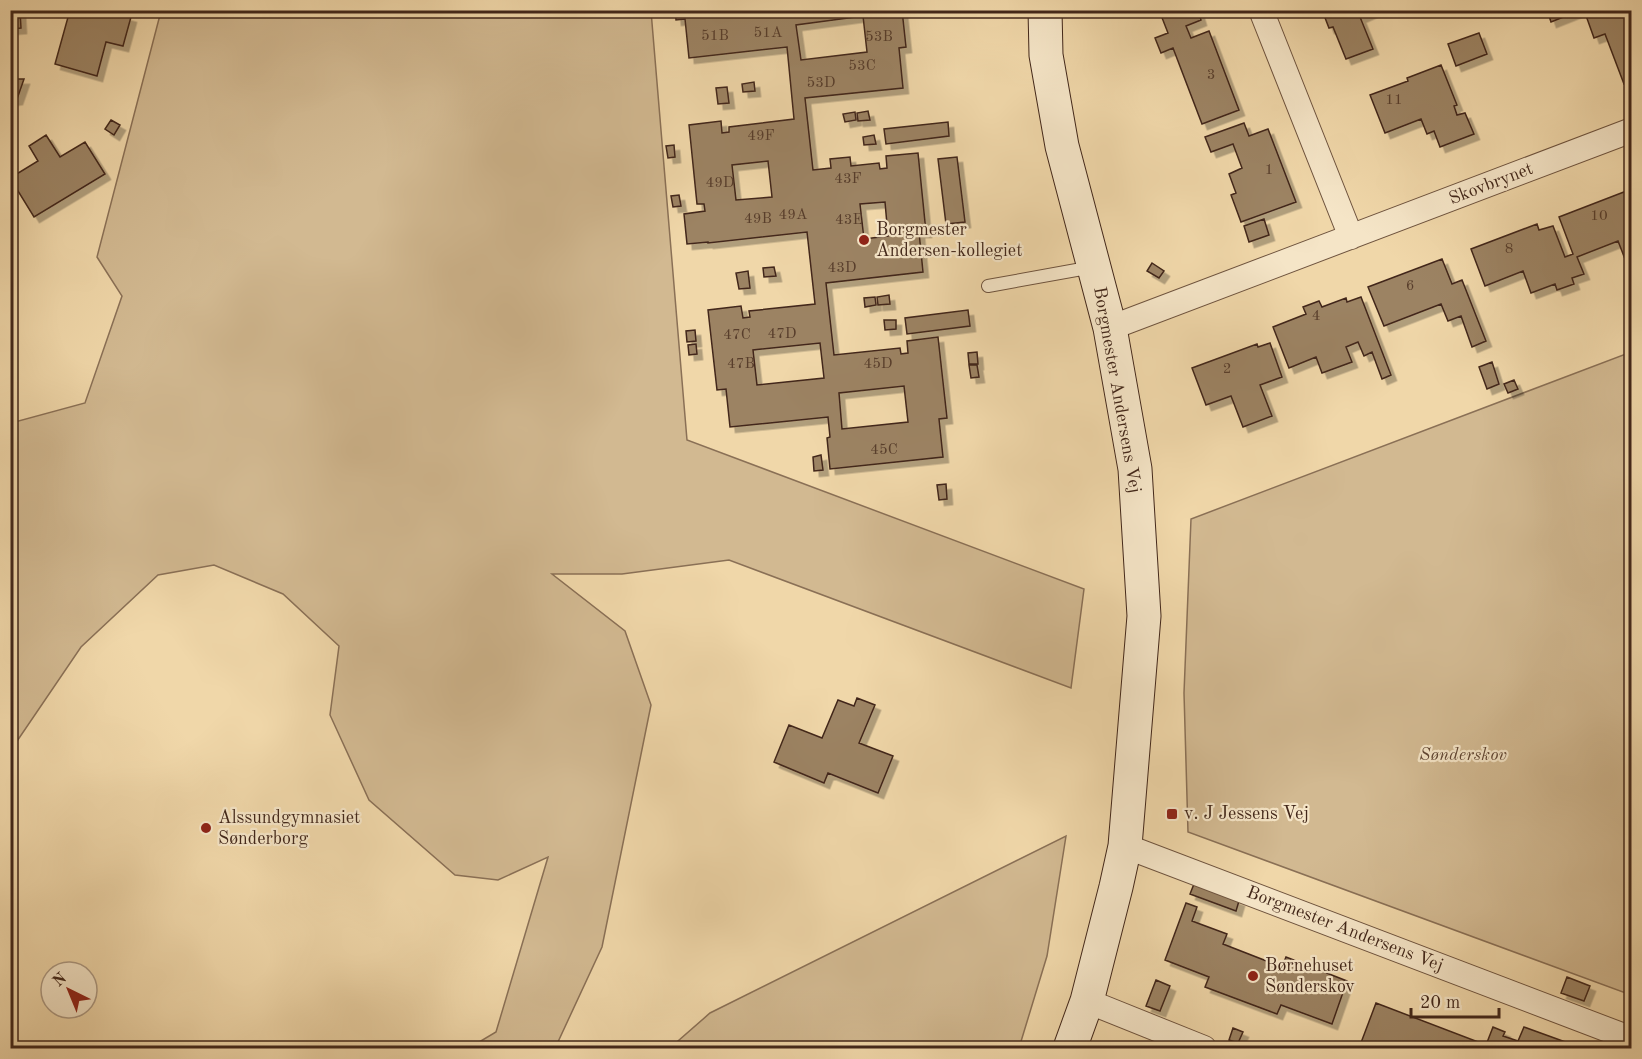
<svg xmlns="http://www.w3.org/2000/svg" width="1642" height="1059" font-family="'Old Standard TT',serif">
  <style>
    .green { fill: #d2b991; stroke: #8a7056; stroke-width: 1.5 }
    .building { fill: #9c8364; stroke: #42271a; stroke-width: 1.5; fill-rule: evenodd; filter: url(#shadow) }
    .lines { fill: none; stroke-linecap: round; stroke-linejoin: round }
    .lane-casing { stroke: #6e533e; stroke-width: 14 }
    .street-casing { stroke: #6e533e; stroke-width: 26 }
    .secondary-casing { stroke: #42271a; stroke-width: 35 }
    .lane { stroke: #f5e5c7; stroke-width: 12 }
    .street { stroke: #f5e5c7; stroke-width: 24 }
    .secondary { stroke: #f5e5c7; stroke-width: 33 }
    .poi-dot { fill: #8f2418; stroke: #f5e5c7; stroke-width: 2 }
    .labels { text-anchor: middle; dominant-baseline: central; stroke-width: 4.5; stroke-linejoin: round; paint-order: stroke }
    .number-label { font-size: 15px; fill: #583e2c }
    .street-label { font-size: 18px; fill: #42271a; stroke: #f5e5c7 }
    .poi-label { font-size: 18px; fill: #42271a; stroke: #f5e5c7; text-anchor: start }
    .park-label { font-size: 18px; font-style: italic; fill: #5f4432; stroke: #f5e5c7 }
  </style>
  <defs>
    <filter id="shadow"><feDropShadow dx="5.5" dy="5.5" stdDeviation="0" flood-color="#0004"/></filter>
  </defs>
  <rect width="100%" height="100%" fill="#f0d7a9"/>
  <filter id="stains"><feTurbulence type="fractalNoise" baseFrequency=".00333" numOctaves="4"/><feColorMatrix values="0 0 0 0 .2 0 0 0 0 .09 0 0 0 0 .02 0 0 0 .5 -.17"/></filter>
  <radialGradient id="worn" r=".72"><stop offset=".6" stop-color="#630" stop-opacity="0"/><stop offset="1" stop-color="#630" stop-opacity=".3"/></radialGradient>
  <path class="green" d="M161,11H651L687,440L1084,589L1071,688L729,560L622,574H552L625,631L651,705L602,947L557,1044L552,1048H469L496,1032L548,857L498,880L455,875L369,800L330,715L339,646L283,594L214,565L158,575L81,647L11,750V423L85,403L122,296L97,257Z
    M1631,352V995L1188,832L1184,693L1191,519Z
    M1066,836L1047,956L1019,1048H670L710,1013Z"/>
  <path class="building" d="M10,10H20L21,28L10,29Z
    M70,10H105L131,17L123,46L106,42L97,76L55,64Z
    M675,10H716V15L755,10H902L906,47L899,48L903,88L805,98L813,170L831,168L830,159L850,157L851,166L879,163L880,169L887,168L886,156L918,153L926,232H919L923,272L826,283L834,355L900,348L901,354L908,353L907,341L938,337L947,418L939,419L943,457L830,469L827,438L830,437L828,417L730,427L726,389L717,390L708,310L741,306L743,318L750,317L749,311L815,304L807,232L708,243V242L687,244L684,214L705,211L704,204H697L689,125L721,121L722,133L729,132V127L794,119L787,47L689,58L685,19L676,20ZM863,16L867,52L801,60L796,25ZM768,161L772,197L736,200L732,165ZM885,202L888,236L864,239L860,204ZM820,343L824,378L757,385L753,350ZM904,386L908,422L842,429L839,393Z
    M1159,10H1198L1201,20L1186,26L1191,38L1209,31L1239,110L1202,124L1173,48L1161,53L1155,38L1168,33Z
    M1322,10H1376L1360,17L1373,49L1346,59L1333,27L1329,28Z
    M1547,10H1581L1551,22Z
    M1584,10H1632V81L1624,84L1605,34L1594,38Z
    M1479,33L1487,54L1456,66L1448,44Z
    M1441,65L1457,105L1454,106L1457,115L1465,113L1474,134L1440,147L1434,131L1427,134L1421,119L1385,133L1370,95L1408,81L1407,78Z
    M12,79H24L17,99L10,100Z
    M754,82L755,91L743,92L742,84Z
    M727,87L729,103L718,104L716,88Z
    M868,111L870,120L858,121L857,113Z
    M855,112L856,120L845,122L843,114Z
    M111,120L120,125L114,135L105,129Z
    M948,122L949,136L886,144L884,129Z
    M1244,123L1249,136L1268,129L1296,202L1241,222L1231,195L1236,193L1229,174L1242,168L1233,144L1211,152L1205,137Z
    M46,135L60,157L85,142L105,174L34,217L10,178L38,161L29,146Z
    M874,135L876,144L864,145L863,137Z
    M674,145L675,157L668,158L666,146Z
    M957,157L965,222L946,224L938,159Z
    M1629,190L1632,197V257L1625,259L1618,241L1577,257L1584,274L1572,278L1574,284L1557,290L1555,284L1531,293L1523,271L1485,286L1471,249L1537,224L1539,230L1553,226L1565,257L1573,254L1559,217Z
    M679,195L681,206L673,207L671,196Z
    M1264,219L1269,235L1249,242L1244,226Z
    M1442,259L1452,284L1462,280L1486,341L1472,347L1461,316L1448,321L1441,304L1384,326L1368,287Z
    M1152,263L1164,271L1159,278L1147,271Z
    M774,267L776,276L764,277L763,268Z
    M748,271L750,288L739,289L736,273Z
    M889,295L890,304L878,305L877,297Z
    M875,297L876,305L865,307L864,298Z
    M1361,297L1391,375L1382,379L1372,352L1364,356L1358,342L1346,347L1352,362L1322,373L1316,357L1289,368L1273,327L1306,314L1303,307L1319,301L1322,307L1346,298L1347,302Z
    M968,310L970,326L907,334L905,318Z
    M884,320H896V329L885,330Z
    M695,330L696,341L687,342L686,331Z
    M1270,343L1282,377L1260,385L1272,416L1243,427L1231,396L1206,405L1192,368L1257,344L1258,347Z
    M696,344L697,354L689,355L688,345Z
    M977,352L978,364H969L968,353Z
    M1492,362L1499,384L1487,389L1479,367Z
    M969,365H977L979,377L971,378Z
    M1514,380L1518,389L1508,393L1504,384Z
    M821,455L823,470L814,471L813,457Z
    M946,484L947,499L939,500L937,485Z
    M857,698L875,705L859,743L893,756L878,793L828,773L824,783L774,762L789,725L822,738L838,700L854,706Z
    M1194,884L1239,901L1236,911L1190,894Z
    M1186,903L1197,907L1192,921L1227,934L1223,944L1282,967L1286,957L1347,981L1332,1024L1281,1005L1277,1014L1205,987L1209,977L1165,960Z
    M1567,977L1590,986L1584,1001L1561,993Z
    M1156,980L1170,986L1160,1011L1146,1006Z
    M1376,1003L1486,1045L1493,1027L1505,1032L1503,1036L1518,1041L1524,1027L1582,1048H1359Z
    M1233,1028L1243,1032L1238,1043L1229,1040Z"/>
  <g class="lines">
    <defs>
      <path id="lane" d="M988,286L1093,267"/>
      <path id="street" d="M1261,10L1351,237
        M1110,328L1632,130
        M1125,846L1632,1039
        M1087,1001L1204,1048"/>
      <path id="secondary" d="M1045,10L1046,55L1062,146L1110,328L1135,469L1144,616L1125,846L1116,887L1087,1001L1070,1048"/>
    </defs>
    <use href="#lane" class="lane-casing"/>
    <use href="#street" class="street-casing"/>
    <use href="#secondary" class="secondary-casing"/>
    <use href="#lane" class="lane"/>
    <use href="#street" class="street"/>
    <use href="#secondary" class="secondary"/>
  </g>
  <g class="poi-dot">
    <circle cx="864" cy="240" r="6"/>
    <rect x="1166" y="808" width="12" height="12" rx="3"/>
    <circle cx="206" cy="828" r="6"/>
    <circle cx="1253" cy="976" r="6"/>
  </g>
  <g class="labels">
    <g class="number-label">
      <text x="768" y="33">51A</text>
      <text x="715" y="36">51B</text>
      <text x="879" y="37">53B</text>
      <text x="862" y="66">53C</text>
      <text x="1211" y="75">3</text>
      <text x="821" y="83">53D</text>
      <text x="1394" y="100">11</text>
      <text x="761" y="136">49F</text>
      <text x="1269" y="170">1</text>
      <text x="848" y="179">43F</text>
      <text x="720" y="183">49D</text>
      <text x="793" y="215">49A</text>
      <text x="1599" y="216">10</text>
      <text x="758" y="219">49B</text>
      <text x="849" y="220">43E</text>
      <text x="1509" y="249">8</text>
      <text x="842" y="268">43D</text>
      <text x="1410" y="286">6</text>
      <text x="1316" y="316">4</text>
      <text x="782" y="334">47D</text>
      <text x="737" y="335">47C</text>
      <text x="741" y="364">47B</text>
      <text x="878" y="364">45D</text>
      <text x="1227" y="369">2</text>
      <text x="884" y="450">45C</text>
    </g>
    <g class="street-label">
      <text transform="translate(1491 184) rotate(-21)">Skovbrynet</text>
      <text transform="translate(1117 390) rotate(80)">Borgmester Andersens Vej</text>
      <text transform="translate(1345 929) rotate(21)">Borgmester Andersens Vej</text>
    </g>
    <g class="poi-label">
      <text x="876" y="230">Borgmester<tspan x="876" dy="21">Andersen-kollegiet</tspan></text>
      <text x="1184" y="814">v. J Jessens Vej</text>
      <text x="218" y="818">Alssundgymnasiet<tspan x="218" dy="21">Sønderborg</tspan></text>
      <text x="1265" y="966">Børnehuset<tspan x="1265" dy="21">Sønderskov</tspan></text>
    </g>
    <g class="park-label">
      <text x="1463" y="755">Sønderskov</text>
    </g>
  </g>
  <rect width="1642" height="1059" fill="none" stroke="#f0d7a9" stroke-width="36"/>
  <rect x="12" y="12" width="1618" height="1035" fill="none" stroke="#42271a" stroke-width="3"/>
  <rect x="18" y="18" width="1606" height="1023" fill="none" stroke="#42271a" stroke-width="1.5"/>
  <g transform="translate(69 990) rotate(317)"><circle r="28" fill="#f5e5c7" stroke="#ad9982" stroke-width="1.5"/>
  <path d="M0-4.5L10 22L0 15L-10 22Z" fill="#8f2418"/>
  <text y="-9" font-size="16" font-weight="bold" text-anchor="middle" fill="#42271a">N</text>
  </g>
  <path d="M1411 1008v9h88v-9" fill="none" stroke="#42271a" stroke-width="3"/>
  <text x="1420" y="1008" font-size="18" fill="#42271a" stroke="#f5e5c7" stroke-width="4.5" paint-order="stroke">20 m</text>
  <rect width="100%" height="100%" filter="url(#stains)"/>
  <rect width="100%" height="100%" fill="url(#worn)"/>
</svg>
